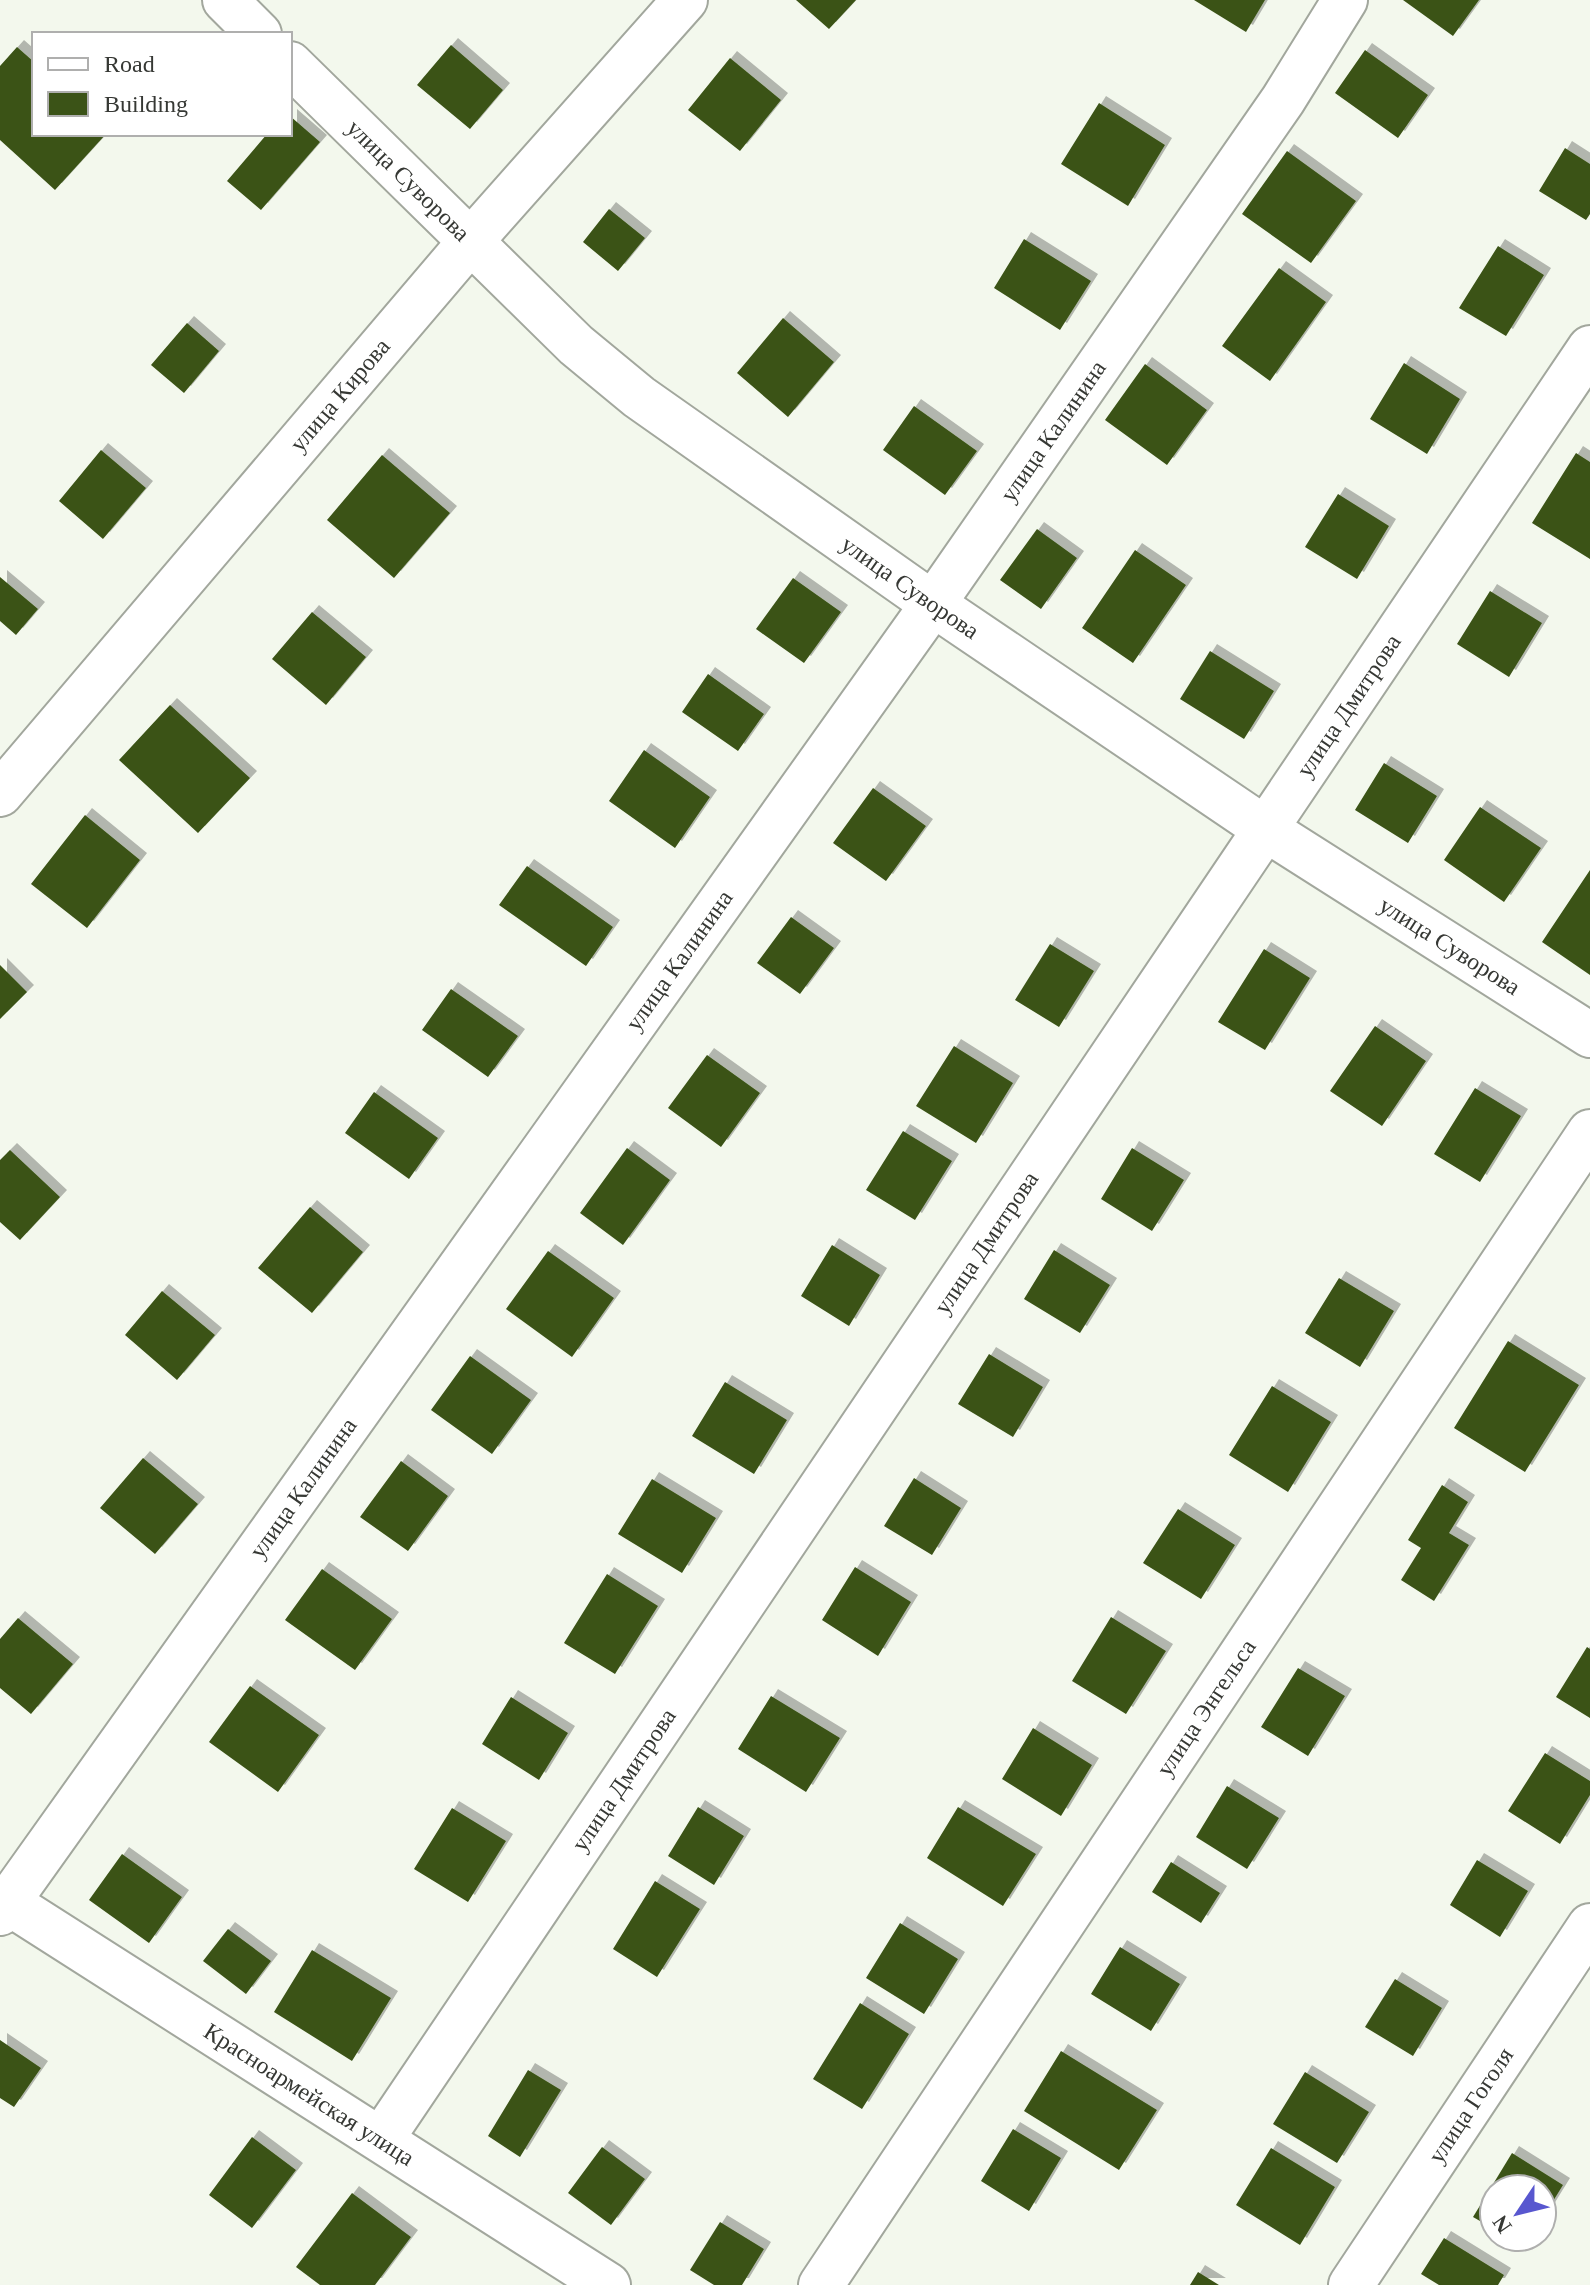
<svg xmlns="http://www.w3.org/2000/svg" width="1590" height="2285" font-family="'Times New Roman',serif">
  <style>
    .building { fill: #3b5317; filter: url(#shadow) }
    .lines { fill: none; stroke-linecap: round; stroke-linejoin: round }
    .street-casing { stroke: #a2a79d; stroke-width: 48 }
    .street { stroke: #fff; stroke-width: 44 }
    .labels { text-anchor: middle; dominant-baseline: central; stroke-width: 8; stroke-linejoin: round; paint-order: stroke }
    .street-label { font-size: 24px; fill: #363834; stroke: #fff }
  </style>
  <defs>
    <filter id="shadow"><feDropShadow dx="7" dy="-7" stdDeviation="0" flood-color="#0004"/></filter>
  </defs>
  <rect width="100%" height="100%" fill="#f3f8ed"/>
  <path class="building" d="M796,0H856L829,29Z
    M1194,0H1265L1246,32Z
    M1403,0H1479L1453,36Z
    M451,45L503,90L470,129L417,85Z
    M17,47L34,62V134H106L55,190L0,140V66Z
    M1365,50L1428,95L1398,138L1335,93Z
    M730,58L781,100L740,151L688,110Z
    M1099,103L1165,145L1128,206L1061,164Z
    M290,116L320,142L261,210L227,181L267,134H290Z
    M1565,148L1590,164V214L1586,220L1539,191Z
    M1287,151L1356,201L1311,263L1242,214Z
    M609,209L645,238L618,271L583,242Z
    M1024,239L1091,281L1060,330L994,288Z
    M1498,246L1544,275L1506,336L1459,308Z
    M1279,268L1326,302L1270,381L1222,346Z
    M783,318L834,362L788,417L737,373Z
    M187,323L219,351L184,393L151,365Z
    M1404,363L1460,399L1427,454L1370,419Z
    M1145,364L1207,410L1167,465L1105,420Z
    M914,406L977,451L945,495L883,450Z
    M101,450L146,488L103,539L59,501Z
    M1576,453L1590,462V559L1532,523Z
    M382,455L450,513L394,578L327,520Z
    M1338,494L1389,526L1357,579L1305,547Z
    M1037,529L1077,558L1041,609L1000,580Z
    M1135,550L1186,585L1133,663L1082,628Z
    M0,577L38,609L16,635L0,621Z
    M793,578L841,612L804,663L756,629Z
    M1490,591L1542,623L1509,677L1457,644Z
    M312,612L366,657L326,705L272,659Z
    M1210,651L1274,691L1244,739L1180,699Z
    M708,674L764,714L738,751L682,712Z
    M170,705L250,778L198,833L119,760Z
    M644,750L710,797L675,848L609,801Z
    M1384,763L1437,796L1408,843L1355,810Z
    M873,788L926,826L886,881L833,843Z
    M1480,807L1541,848L1504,902L1444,860Z
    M85,815L140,860L87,928L31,884Z
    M527,866L613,927L586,966L499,905Z
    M1590,870V975L1542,942Z
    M791,917L834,948L800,994L757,963Z
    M1050,944L1094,971L1059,1027L1015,1000Z
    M1264,949L1310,978L1265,1050L1218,1022Z
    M0,965L27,992L0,1019Z
    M451,989L518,1036L488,1077L422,1030Z
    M1375,1026L1426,1061L1382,1126L1330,1091Z
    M954,1046L1013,1083L976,1143L916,1106Z
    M707,1055L760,1093L721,1147L668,1108Z
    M1475,1088L1521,1116L1480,1182L1434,1154Z
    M374,1092L438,1138L409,1179L345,1133Z
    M903,1131L952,1161L915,1220L866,1190Z
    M627,1148L670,1180L623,1245L580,1213Z
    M1132,1148L1184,1180L1152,1231L1101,1199Z
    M10,1150L60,1197L20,1240L0,1222V1160Z
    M310,1207L363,1252L312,1313L258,1268Z
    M832,1245L880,1275L849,1326L801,1296Z
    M1054,1250L1110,1285L1080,1333L1024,1299Z
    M548,1251L614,1298L572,1357L506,1309Z
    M1339,1278L1394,1311L1360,1367L1305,1333Z
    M162,1291L215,1335L177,1380L125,1335Z
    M1508,1341L1579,1385L1525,1472L1454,1428Z
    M989,1354L1043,1387L1013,1437L958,1404Z
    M470,1356L531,1400L492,1454L431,1410Z
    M725,1382L787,1420L754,1474L692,1436Z
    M1272,1386L1331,1422L1288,1492L1229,1455Z
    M143,1458L198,1504L155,1554L100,1508Z
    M401,1461L448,1496L408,1551L360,1517Z
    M914,1478L961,1508L932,1555L884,1526Z
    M652,1479L716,1518L682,1573L618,1534Z
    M1442,1485L1468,1502L1449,1533L1469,1545L1434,1601L1401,1580L1421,1548L1408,1540Z
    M1178,1509L1235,1545L1201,1599L1143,1563Z
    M855,1567L911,1602L878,1656L822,1620Z
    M322,1569L392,1619L355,1670L285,1620Z
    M607,1574L658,1606L615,1674L564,1643Z
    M1111,1617L1166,1651L1126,1714L1072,1681Z
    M18,1618L73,1664L31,1714L0,1688V1639Z
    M1587,1647L1590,1649V1718L1556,1697Z
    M1298,1668L1345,1696L1308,1756L1261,1727Z
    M250,1686L319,1735L278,1792L209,1742Z
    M771,1696L840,1738L806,1792L738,1749Z
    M511,1697L568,1733L539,1780L482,1744Z
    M1033,1728L1092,1765L1061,1816L1002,1779Z
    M1545,1753L1590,1781V1795L1560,1844L1508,1811Z
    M1227,1786L1279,1818L1247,1869L1196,1837Z
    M698,1807L744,1836L714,1885L668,1856Z
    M958,1807L1036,1854L1003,1906L927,1858Z
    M452,1808L506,1841L468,1902L414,1869Z
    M122,1854L182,1897L149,1943L89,1900Z
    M1477,1860L1528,1891L1500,1937L1450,1905Z
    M1171,1862L1220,1893L1201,1923L1152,1892Z
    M655,1881L700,1909L657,1977L613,1949Z
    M900,1923L958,1959L924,2014L866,1978Z
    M228,1929L271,1961L246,1994L203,1961Z
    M1120,1947L1180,1984L1151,2031L1091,1994Z
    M312,1950L391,1998L352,2061L274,2012Z
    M1395,1979L1442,2008L1413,2056L1365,2027Z
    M860,2003L909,2034L862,2109L813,2079Z
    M0,2040L41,2068L14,2107L0,2098Z
    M1061,2051L1157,2110L1119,2170L1024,2111Z
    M528,2070L561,2090L520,2157L488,2136Z
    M1305,2072L1369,2112L1337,2163L1273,2124Z
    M1013,2129L1061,2158L1029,2211L981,2181Z
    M252,2137L296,2170L252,2228L209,2195Z
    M602,2147L645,2179L611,2225L568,2193Z
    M1271,2148L1335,2187L1300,2245L1236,2205Z
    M1512,2153L1563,2185L1542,2219V2189H1494V2229L1473,2217Z
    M352,2193L411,2237L375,2285H320L296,2267Z
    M720,2222L764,2249L742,2285H714L690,2270Z
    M1444,2238L1504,2275L1498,2285H1439L1421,2274Z
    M1198,2272L1219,2285H1190Z"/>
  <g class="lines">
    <defs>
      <g id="street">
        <path d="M225,0L259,34"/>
        <path id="s1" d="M290,64L576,345L639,397L933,604L1264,828L1590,1035"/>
        <path id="s2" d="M0,794L470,242L685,0"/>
        <path id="s3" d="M9,1903L608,2285"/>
        <path id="s4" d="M0,1913L933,604L1283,100L1345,0"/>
        <path id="s5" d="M382,2138L1590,348"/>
        <path id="s6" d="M821,2285L1590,1132"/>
        <path id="s7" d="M1351,2285L1590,1926"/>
      </g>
    </defs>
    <use href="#street" class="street-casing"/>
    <use href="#street" class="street"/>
  </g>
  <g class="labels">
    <g class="street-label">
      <text stroke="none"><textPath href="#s1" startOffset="166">улица Суворова</textPath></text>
      <text stroke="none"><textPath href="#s2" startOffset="524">улица Кирова</textPath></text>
      <text stroke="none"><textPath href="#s4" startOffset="1818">улица Калинина</textPath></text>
      <text stroke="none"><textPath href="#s1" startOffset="814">улица Суворова</textPath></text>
      <text stroke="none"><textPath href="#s5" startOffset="1728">улица Дмитрова</textPath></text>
      <text stroke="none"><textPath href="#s1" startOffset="1462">улица Суворова</textPath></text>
      <text stroke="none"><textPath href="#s4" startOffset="1170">улица Калинина</textPath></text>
      <text stroke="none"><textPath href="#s5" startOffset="1080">улица Дмитрова</textPath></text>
      <text stroke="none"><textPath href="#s4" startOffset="522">улица Калинина</textPath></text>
      <text stroke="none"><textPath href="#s6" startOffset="694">улица Энгельса</textPath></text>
      <text stroke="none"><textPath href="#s5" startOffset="432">улица Дмитрова</textPath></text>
      <text stroke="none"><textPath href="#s3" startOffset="356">Красноармейская улица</textPath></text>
      <text stroke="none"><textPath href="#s7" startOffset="216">улица Гоголя</textPath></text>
    </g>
  </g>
  <rect x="32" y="32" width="260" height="104" fill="#ffffff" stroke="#afafae" stroke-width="2"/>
  <rect x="48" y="58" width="40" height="12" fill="#ffffff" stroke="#afafae" stroke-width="2"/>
  <text x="104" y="72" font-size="24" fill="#363834">Road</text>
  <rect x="48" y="92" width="40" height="24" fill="#3b5317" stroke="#afafae" stroke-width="2"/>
  <text x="104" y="112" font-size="24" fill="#363834">Building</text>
  <g transform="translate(1518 2213) rotate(235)"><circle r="38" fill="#ffffff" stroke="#afafae" stroke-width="2"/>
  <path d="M0-6L14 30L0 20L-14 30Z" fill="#5857cf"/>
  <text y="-12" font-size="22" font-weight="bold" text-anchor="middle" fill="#363834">N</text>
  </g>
</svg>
